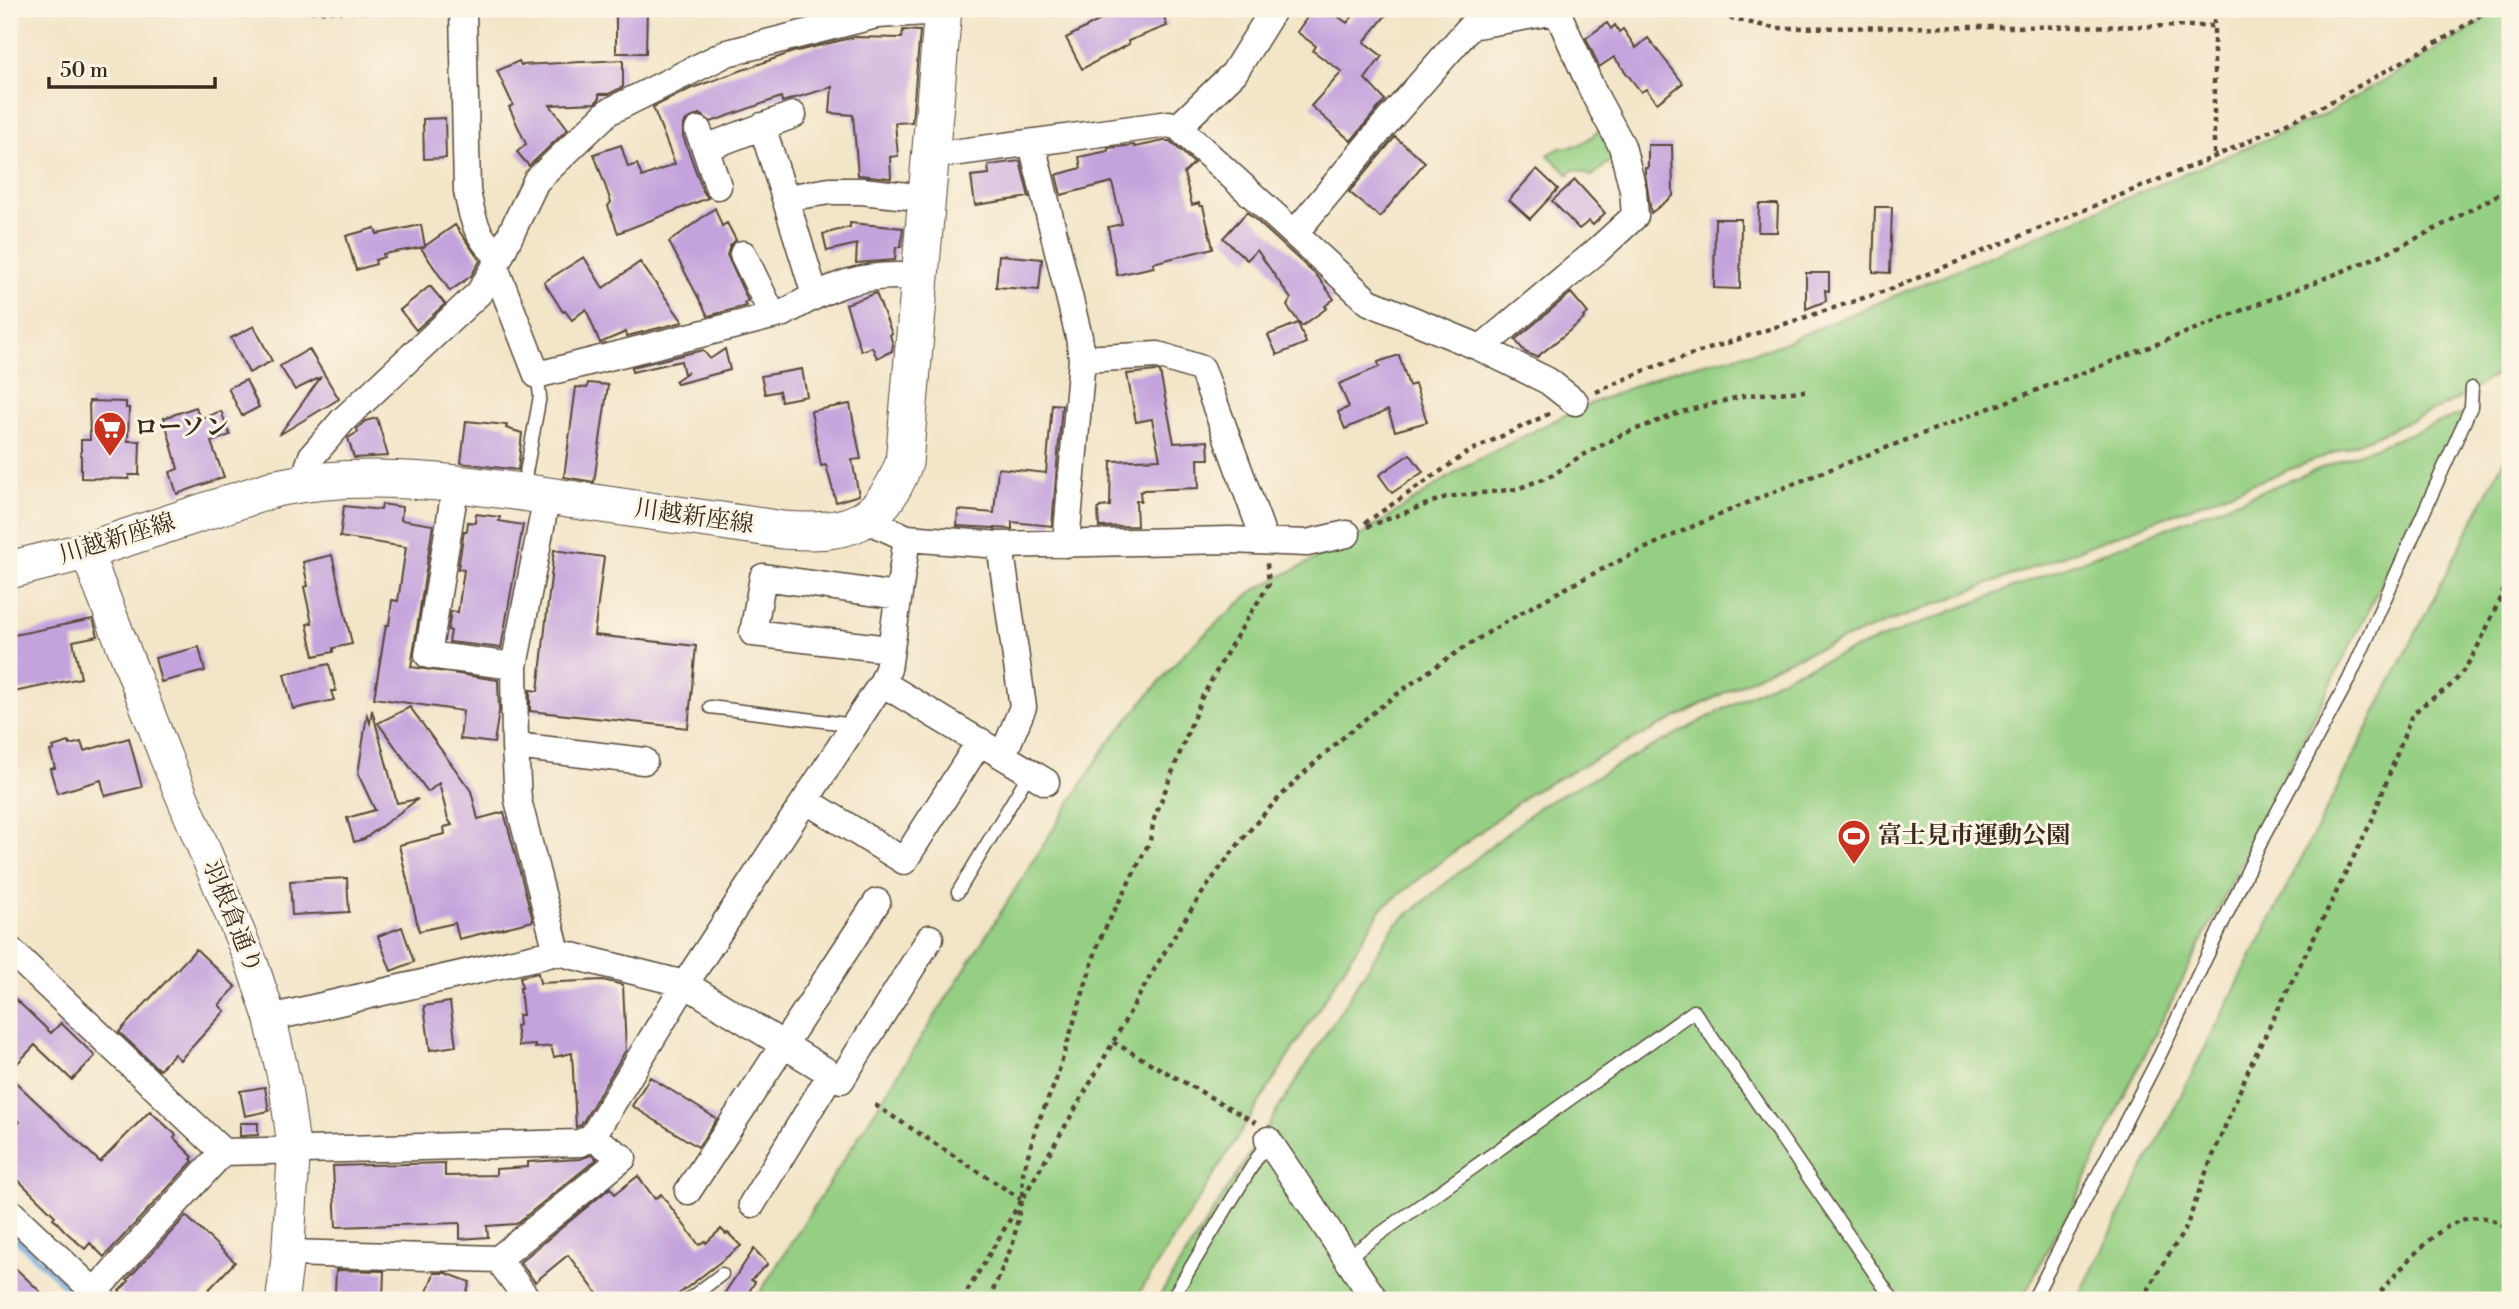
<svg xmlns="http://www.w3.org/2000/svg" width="2519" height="1309" font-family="'Libre Bodoni','Noto Serif JP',serif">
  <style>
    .green { fill: #95cf83; stroke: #687c50; stroke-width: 2 }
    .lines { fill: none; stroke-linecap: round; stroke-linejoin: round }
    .stream { stroke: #6ca5db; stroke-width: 7 }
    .building { fill: #c4a3dd }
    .service-casing { stroke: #564638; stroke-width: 15 }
    .minor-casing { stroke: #564638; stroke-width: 29 }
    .tertiary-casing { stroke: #564638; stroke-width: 34 }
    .secondary-casing { stroke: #564638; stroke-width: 39 }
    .path { stroke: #564638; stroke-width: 4.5; stroke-dasharray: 5 5; stroke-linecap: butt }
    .service { stroke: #fff; stroke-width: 12 }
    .minor { stroke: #fff; stroke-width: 26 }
    .tertiary { stroke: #fff; stroke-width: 32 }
    .secondary { stroke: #fff; stroke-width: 37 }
    .labels { text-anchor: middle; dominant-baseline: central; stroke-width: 6; stroke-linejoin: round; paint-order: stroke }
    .poi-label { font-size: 24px; font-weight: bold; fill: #3b2a1e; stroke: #fcf5e5; text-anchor: start }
    .street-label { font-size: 24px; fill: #3b2a1e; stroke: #fcf5e5 }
  </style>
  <rect width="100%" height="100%" fill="#fcf5e5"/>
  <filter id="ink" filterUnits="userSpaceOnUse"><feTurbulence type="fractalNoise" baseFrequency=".0143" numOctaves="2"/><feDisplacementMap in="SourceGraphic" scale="14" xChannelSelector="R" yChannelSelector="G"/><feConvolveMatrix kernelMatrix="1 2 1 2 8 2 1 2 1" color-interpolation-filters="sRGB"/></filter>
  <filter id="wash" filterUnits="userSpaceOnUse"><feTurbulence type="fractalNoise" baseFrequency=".00686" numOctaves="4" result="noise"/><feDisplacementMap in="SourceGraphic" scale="28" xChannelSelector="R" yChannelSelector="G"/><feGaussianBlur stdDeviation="1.57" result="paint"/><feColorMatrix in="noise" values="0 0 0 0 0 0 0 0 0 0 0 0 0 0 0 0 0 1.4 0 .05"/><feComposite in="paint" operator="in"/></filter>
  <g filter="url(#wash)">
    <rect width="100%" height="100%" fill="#f2e5c8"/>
    <path class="green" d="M2499,9H2510V366L2453,402L2354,445L1784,662L1530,793L1382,908L1135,1300H755L1108,743L1184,653L1254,590L1357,538L1467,465L1575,410L1674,370L1771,348L2326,114L2465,33Z
      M1607,125L1618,155L1592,176L1574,169L1569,175L1548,155L1560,148L1580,145Z
      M2468,411L2121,1102L2072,1209L2059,1227L2022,1300H1157L1395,925L1540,806L1790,674Z
      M2510,448V1300H2077Z"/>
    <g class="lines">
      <path class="stream" d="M9,1232L81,1300"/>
    </g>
    <g id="blocks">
      <path class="building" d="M616,9H647L646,53H616Z
        M1121,9H1161L1167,26L1128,41L1129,44L1082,69L1066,38Z
        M1313,9H1328L1347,23L1359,9H1391L1364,42L1382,56L1365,79L1385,100L1351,141L1311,106L1342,72L1313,51L1316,46L1297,32Z
        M1607,23L1611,29L1615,25L1619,32L1623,29L1636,48L1648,38L1683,83L1657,103L1646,89L1641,92L1614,57L1599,67L1586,38Z
        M903,30L920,31L912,122L895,123L898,156L890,157L891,178L858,175L853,115L830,113L832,87L782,102L781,97L711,122L700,114L686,120L683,127V136L703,191L708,198L618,233L608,206L611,202L594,154L621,145L628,167L637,164L642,177L675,164L653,107L692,88L793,52L855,37L902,38Z
        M623,60V87L609,94H599V99L595,103L550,105L568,129L529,166L517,152L526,144L509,107L513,105L497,71L519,61L521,65Z
        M445,118L446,158L424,159L423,119Z
        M1395,137L1425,162L1380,217L1349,192Z
        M1164,141H1170L1194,163L1184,173L1192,205L1199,203L1200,206H1203L1213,248L1153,263L1154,267L1117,275L1108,227L1122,224L1112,182L1061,195L1056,175L1081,168L1079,157L1108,151V148L1134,145L1135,147Z
        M1648,145H1672L1673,196L1651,213L1645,173V168H1648Z
        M1020,161L1029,197L975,205L971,176L989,174L988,165Z
        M1537,169L1558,189L1530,219L1509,200Z
        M1575,180L1605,213L1593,225L1589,221L1579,229L1552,201Z
        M1759,204H1778L1777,232H1758Z
        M1875,207H1892L1890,273L1873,272Z
        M715,208L722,226L727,223L736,240L730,246L727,255L748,301L744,303L746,306L708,316L669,242Z
        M1247,212L1318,277L1334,299L1325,306L1327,308L1302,326L1287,306L1291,299L1257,250L1247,260L1223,238Z
        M1715,219H1741L1740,289L1714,288Z
        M850,223L903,228L901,247H896L895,260L856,263L857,244L827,251L823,234L850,227Z
        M421,225L425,246L455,225L480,261L471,276L450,291L421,248L424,247L383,254L384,257L375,260L376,264L356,270L346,236L375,228L377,234Z
        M999,255L1042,259L1039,290L996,287Z
        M584,257L603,288L640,262L683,322L627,336L626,332L600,343L586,309L572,320L565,311L563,312L544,282Z
        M1806,273H1829V291L1825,290L1826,301L1806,309Z
        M430,286L445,304L416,330L400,310Z
        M876,293L892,334L890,335L893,345L892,351L877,358L872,347L861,351L846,304Z
        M1571,293L1588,313L1583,317L1584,319L1537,357L1525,352L1515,340Z
        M1298,323L1306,343L1277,355L1268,335Z
        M254,326L272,361L249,373L231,338Z
        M309,349L339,399L279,435L321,377L295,390L280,366Z
        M725,349L730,370L677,384L675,381L688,372L684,374L681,361L632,372V367L703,350L710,359Z
        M1399,355L1409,386L1415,384L1427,422L1395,431L1388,410L1345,429L1338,412L1349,407L1339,384L1379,367L1378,362Z
        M802,369L807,396L781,401L779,391L765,394L761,376Z
        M1156,371L1160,372L1174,443L1208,441L1209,459H1198L1199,488L1144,490L1140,492L1141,501H1136L1137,526L1099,527L1098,509L1100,507L1110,506L1111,461L1160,459L1152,419L1136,422L1127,374Z
        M246,380L259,407L242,416L228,388Z
        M588,383L608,385L594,482L564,477L576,387L587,388Z
        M89,401L126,402V408H129L128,441H140L139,475H129V479L81,478V440H90Z
        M850,404L861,459L852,460L859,495L836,502L826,465L821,466L811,411Z
        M1052,404L1062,405L1052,526L1012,522V529L957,526L958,510L994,513L998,468L1046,473Z
        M196,407L200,419L221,411L230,435L211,442L224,477L177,494L170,472L178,469L164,418Z
        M377,418L388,456L354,458L348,438L358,432L357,429L365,421Z
        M466,421L507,425L506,428L522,433L518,470L461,463Z
        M1410,454L1423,472L1392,493L1379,475Z
        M382,504L402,507L401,520L433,525L411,667L498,680L499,711L494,743L460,739L463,711L374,698L386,625H389L392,600L398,601L406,547L340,537L344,506L381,510Z
        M476,514L500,517L499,521L523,525L501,648L449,642L451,631L448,630L451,611L458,612L464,570L458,569L464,531H467L468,522L475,523Z
        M554,550L604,557L594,635L696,646L688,728L530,711V690L538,691Z
        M332,555L352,644L333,648V652L314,656L307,624L312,623L304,587L308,586L303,562Z
        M93,619L98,636L73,641L81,678L9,693V636Z
        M199,647L205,671L161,682L155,658Z
        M329,664L336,691H331L334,700L293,709L284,674Z
        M410,707L471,791L478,819L504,812L533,921L459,939L455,923L419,931L399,845L445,834L444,827L452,825L448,819L439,783L428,792L378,723Z
        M372,710L397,803L418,799L364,839L354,842L347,818L375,810L358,774L367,715L370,723Z
        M129,738L142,787L105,796L101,780L57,793L50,769L55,768L50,751L54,750L53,747L69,742L70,745L81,742L84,751Z
        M347,878L349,912L292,915L290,881Z
        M402,927L414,962L391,971L378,936Z
        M196,949L236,987L219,1005L225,1011L180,1060L174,1054L159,1070L119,1032Z
        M538,973L540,983L603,980L623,985L626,1050L581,1125L576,1127L572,1053L554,1057L551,1046L535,1048V1045L519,1046L516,1026L519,1025L518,1015H523L520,988H522L520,977Z
        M9,993L51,1033L61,1023L95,1056L72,1080L35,1045L9,1072Z
        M450,1002L456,1046L430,1050L424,1006Z
        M9,1076L100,1162L150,1111L176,1135L174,1138L193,1157L191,1159L193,1161L104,1257L90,1243L85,1249L65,1231L53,1218L55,1216L9,1171V1134L20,1122L9,1111Z
        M650,1077L717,1119L698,1147L632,1106Z
        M265,1087L269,1111L245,1116L240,1091Z
        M240,1123H258V1135L240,1136Z
        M591,1155L597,1159L516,1224L487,1226L488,1237L460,1239V1223L336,1227L333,1166L445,1163V1176L496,1175V1169L528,1167V1162L580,1159Z
        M638,1176L655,1199L661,1194L699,1245L705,1241L706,1243L721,1229L726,1234L728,1233L741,1246L671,1300H602L568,1255L535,1282L520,1262L610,1188L615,1194Z
        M186,1216L235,1262L199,1300H129L119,1291L129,1281L127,1280Z
        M754,1249L768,1264L751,1280L755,1282L744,1300H720Z
        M9,1262L49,1300H9Z
        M336,1270L384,1271L383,1300H344V1292H335Z
        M434,1273H446L470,1282L464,1300H424Z"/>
    </g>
  </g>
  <g filter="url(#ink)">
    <use href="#blocks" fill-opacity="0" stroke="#564638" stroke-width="2"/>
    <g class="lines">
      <defs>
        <path id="service" d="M523,489L540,396L537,375
          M710,707L855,725
          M958,892L1030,772
          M1346,1258L1694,1011L1893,1300
          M688,1300L722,1274
          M1171,1300L1268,1140
          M2033,1300L2160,1055L2264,836L2349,679L2471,407L2472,388"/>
        <path id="minor" d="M463,9L467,191C472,217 477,241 500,256
          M762,126L785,198
          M1178,127L1234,73L1274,9
          M698,130L705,148L793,115
          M1032,144L1079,337L1082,359L1066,544
          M705,148L718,186
          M930,156L1169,124L1178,127L1369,302L1481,348L1548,381L1575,402
          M1295,233L1380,130L1471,26L1557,11
          M743,254L773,316
          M495,267L537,375L784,313C832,285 861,272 918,277
          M815,295L785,198L830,191H862L926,198
          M1481,348L1598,250L1635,216L1633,190L1622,146L1594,94L1556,9
          M1082,359L1158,355L1202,369L1265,541
          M303,482L312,456L343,420L479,293L495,267L536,181L608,112L727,53L877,15L943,11
          M456,483L428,655L514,666
          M547,496L514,666L515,746L518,800L557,952
          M865,519L907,538L1000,545L1230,540L1307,543L1347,534
          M1000,545L1023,707L1003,755
          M889,649L753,633L763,577L898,596
          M882,683L1046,782
          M515,746L644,761
          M807,801L904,861L980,741
          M9,949L223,1152L580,1143L592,1137L685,984L882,683L888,669L907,538
          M270,1018L557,952L685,984L841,1080L930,938
          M1268,1140L1375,1300
          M688,1191L877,902
          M752,1204L831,1074
          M9,1211L103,1300
          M288,1253L498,1259L623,1158L592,1137
          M498,1259L528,1300
          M94,1292L223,1152"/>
        <path id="tertiary" d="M86,551L166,758L252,964L270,1018L285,1084L294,1149L288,1253L282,1300"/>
        <path id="secondary" d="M9,570L86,551L276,488C376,467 489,487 588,502C653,512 718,520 783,530C847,534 880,527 904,463L943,9"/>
      </defs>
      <use href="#service" class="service-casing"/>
      <use href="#minor" class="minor-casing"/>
      <use href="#tertiary" class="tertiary-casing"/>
      <use href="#secondary" class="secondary-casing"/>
      <path class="path" d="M180,9L441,13
        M1690,9L1774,28L2214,26
        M2214,9V157
        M1596,392L1648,369L1888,290L2214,157L2323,106L2452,34L2489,9
        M1365,523L1470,451L1553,412
        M1367,527L1446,497L1517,489L1553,475L1576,459L1621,435L1682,412L1747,395L1805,391
        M1113,1042L1256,1123
        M875,1105L1021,1199
        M962,1300C1006,1226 1050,1153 1093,1078C1148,980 1201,878 1280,797C1447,624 1675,528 1896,444C2007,401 2119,360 2230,315C2288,292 2348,271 2405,244C2440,227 2476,207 2510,188
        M989,1300L1013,1243L1022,1199L1023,1173L1036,1127L1055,1083L1099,941L1150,841L1154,819L1201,699L1230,647L1269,584L1267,563
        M2143,1300L2157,1273L2186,1228L2205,1175L2250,1066L2372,820L2411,717C2422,702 2440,696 2453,683C2477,659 2494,608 2510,577
        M2375,1300C2384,1286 2396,1274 2407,1262C2433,1234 2473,1196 2510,1232"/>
      <use href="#service" class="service"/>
      <use href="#minor" class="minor"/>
      <use href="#tertiary" class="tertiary"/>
      <use href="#secondary" class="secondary"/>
    </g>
  </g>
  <defs>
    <symbol id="supermarket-pin" viewBox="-11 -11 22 30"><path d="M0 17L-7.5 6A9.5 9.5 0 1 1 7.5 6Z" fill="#c8321e" stroke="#fcf5e5"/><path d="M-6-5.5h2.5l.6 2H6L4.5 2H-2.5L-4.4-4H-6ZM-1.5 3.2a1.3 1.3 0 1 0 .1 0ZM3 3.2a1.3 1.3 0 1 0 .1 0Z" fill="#fff"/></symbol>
    <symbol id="stadium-pin" viewBox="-11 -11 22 30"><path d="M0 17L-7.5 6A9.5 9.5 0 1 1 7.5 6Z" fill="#c8321e" stroke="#fcf5e5"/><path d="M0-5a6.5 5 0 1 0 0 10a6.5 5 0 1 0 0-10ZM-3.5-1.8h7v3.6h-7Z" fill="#fff"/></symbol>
  </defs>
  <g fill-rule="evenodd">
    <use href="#supermarket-pin" x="91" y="409" width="38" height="52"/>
    <use href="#stadium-pin" x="1835" y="817" width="38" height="52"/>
  </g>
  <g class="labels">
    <g class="poi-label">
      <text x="134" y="428">ローソン</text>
      <text x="1878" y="836">富士見市運動公園</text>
    </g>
    <g class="street-label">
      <text transform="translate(694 517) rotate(8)">川越新座線</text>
      <text transform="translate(117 539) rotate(-17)">川越新座線</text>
      <text transform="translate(232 917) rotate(68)">羽根倉通り</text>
    </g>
  </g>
  <rect width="2519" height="1309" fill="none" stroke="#fcf5e5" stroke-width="35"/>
  <path d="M49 77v10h166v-10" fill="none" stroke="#3b2a1e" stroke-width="3.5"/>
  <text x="60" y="77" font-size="21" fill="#3b2a1e" stroke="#fcf5e5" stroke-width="5" paint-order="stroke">50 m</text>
</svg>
